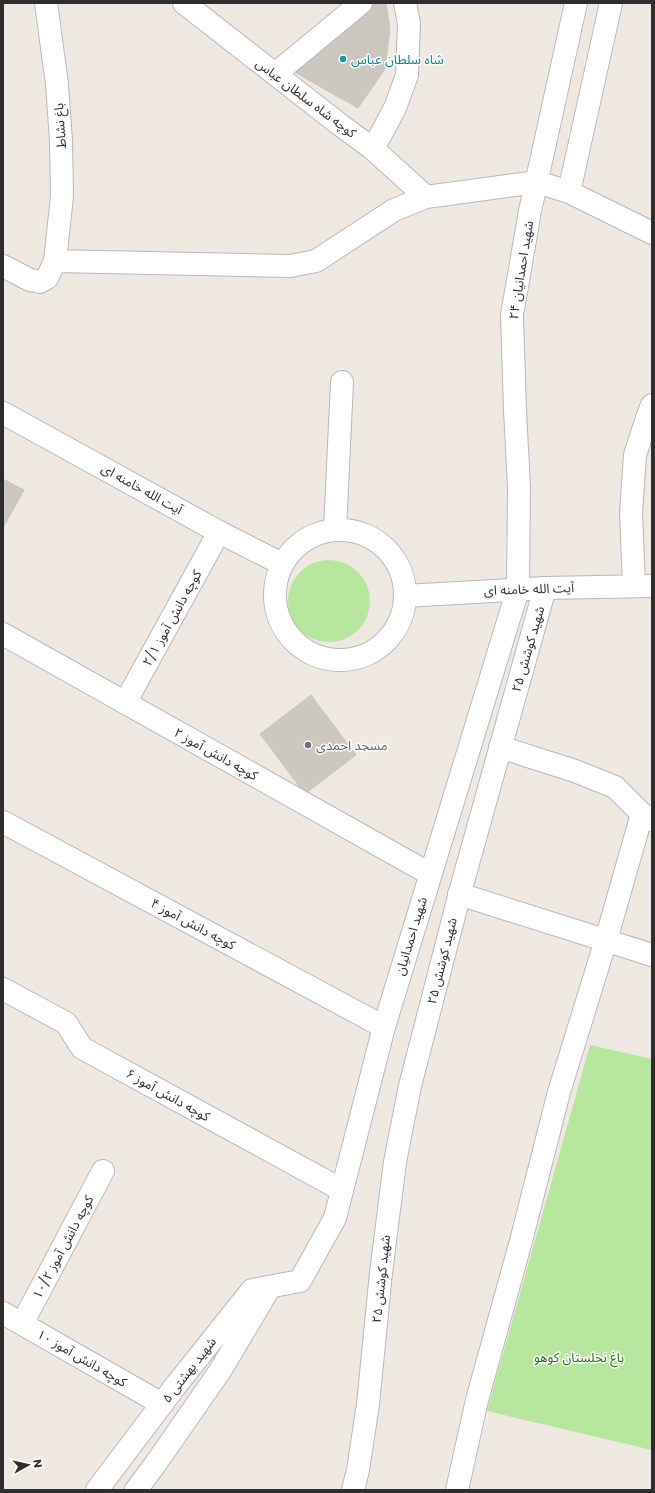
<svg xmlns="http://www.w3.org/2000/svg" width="655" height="1493" font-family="Poppins,'Noto Sans Arabic',sans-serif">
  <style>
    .green { fill: #b6e59e }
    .building { fill: #cbc7bf; stroke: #cbc5ba }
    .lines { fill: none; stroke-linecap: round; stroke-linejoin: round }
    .minor-casing { stroke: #b4b7c1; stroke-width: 24 }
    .tertiary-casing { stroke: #b4b7c1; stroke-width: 24 }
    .secondary-casing { stroke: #b4b7c1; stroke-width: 24 }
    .minor { stroke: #fff; stroke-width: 22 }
    .tertiary { stroke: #fff; stroke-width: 22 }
    .secondary { stroke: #fff; stroke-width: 22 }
    .culture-dot { fill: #0f9aa8; stroke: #fff; stroke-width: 1.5 }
    .worship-dot { fill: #6b7280; stroke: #fff; stroke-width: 1.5 }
    .labels { text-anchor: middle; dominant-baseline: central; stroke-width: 3; stroke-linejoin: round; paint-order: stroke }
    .culture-label { font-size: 13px; fill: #0d838f; stroke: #fff; text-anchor: start }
    .street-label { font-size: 13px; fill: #2e2e2e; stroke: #fff }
    .worship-label { font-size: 13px; fill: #5b616d; stroke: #fff; text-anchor: start }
    .park-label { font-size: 13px; fill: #2c6e1b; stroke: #fff }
  </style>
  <rect width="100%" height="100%" fill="#efe9e1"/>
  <path class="green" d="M288 601a41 41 0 1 1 82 0a41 41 0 1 1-82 0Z
    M590,1045L652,1059V1450L487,1411Z"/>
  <path class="building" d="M345,3H386L390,29L385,69L358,108L296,73L303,50Z
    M3,479L24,490L3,528Z
    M311,695L356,755L305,794L260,734Z"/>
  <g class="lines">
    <defs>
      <path id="minor" d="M184,3L339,124L373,149L426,197
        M275,74L361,3
        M373,149L395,108L407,75L409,24L405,3
        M569,192L611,3
        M55,261L290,266L316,261L394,210L426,197L537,182L569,192L652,233
        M3,266L30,280L40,282L47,278L55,261L62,196L61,141L57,84L46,3
        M335,530L342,382
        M634,586L631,513L635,455L648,415L652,405
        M518,589L519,488L515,410L512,315L530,211L576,3
        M3,634L430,874
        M125,703L219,532
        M500,747L575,771L615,787L642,814L652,820
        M3,822L384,1027
        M459,894L652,955
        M3,989L66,1023L82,1048L342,1190
        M3,1313L162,1404
        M22,1324L103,1171"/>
      <path id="tertiary" d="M97,1490L177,1384L252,1290L300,1281L335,1218L384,1027L518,589
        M136,1490L154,1466L220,1371L270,1287
        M353,1490L358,1470L368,1404L381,1273L395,1162L410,1086L462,885L545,588
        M457,1490L477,1400L521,1241L559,1092L606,940L642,814"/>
      <path id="secondary" d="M3,413L219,532L282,564
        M275 595a65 65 0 1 1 130 0a65 65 0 1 1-130 0Z
        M405,596L545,588L652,586"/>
    </defs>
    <use href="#minor" class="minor-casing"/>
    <use href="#tertiary" class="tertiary-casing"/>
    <use href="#secondary" class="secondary-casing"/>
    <use href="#minor" class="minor"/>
    <use href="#tertiary" class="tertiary"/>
    <use href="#secondary" class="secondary"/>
  </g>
  <circle class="culture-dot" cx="343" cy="59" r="4"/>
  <circle class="worship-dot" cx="308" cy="745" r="4"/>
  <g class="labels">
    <g class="culture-label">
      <text x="351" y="59">شاه سلطان عباس</text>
    </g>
    <g class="street-label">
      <text transform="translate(306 98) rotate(37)">کوچه شاه سلطان عباس</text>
      <text transform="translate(60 126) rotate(-94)">باغ نشاط</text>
      <text transform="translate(521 270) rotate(-81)">شهید احمدانیان ۲۴</text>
      <text transform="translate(142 489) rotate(29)">آیت الله خامنه ای</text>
      <text transform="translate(529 589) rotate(-2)">آیت الله خامنه ای</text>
      <text transform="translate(172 618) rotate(-61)">کوچه دانش آموز ۲/۱</text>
      <text transform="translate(528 649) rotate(-74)">شهید کوشش ۲۵</text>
      <text transform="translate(216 754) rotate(29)">کوچه دانش آموز ۲</text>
      <text transform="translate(193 924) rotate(28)">کوچه دانش آموز ۴</text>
      <text transform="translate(411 936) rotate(-73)">شهید احمدانیان</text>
      <text transform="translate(442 961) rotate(-76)">شهید کوشش ۲۵</text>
      <text transform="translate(168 1095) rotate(29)">کوچه دانش آموز ۶</text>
      <text transform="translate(63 1247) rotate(-62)">کوچه دانش آموز ۱۰/۲</text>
      <text transform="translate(381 1279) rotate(-84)">شهید کوشش ۲۵</text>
      <text transform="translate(82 1358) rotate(30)">کوچه دانش آموز ۱۰</text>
      <text transform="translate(189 1370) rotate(-52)">شهید بهشتی ۵</text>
    </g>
    <g class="worship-label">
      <text x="316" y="745">مسجد احمدی</text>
    </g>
    <g class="park-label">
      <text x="579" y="1357">باغ نخلستان کوهو</text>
    </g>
  </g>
  <rect width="655" height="1493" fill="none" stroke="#2e2e2e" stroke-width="8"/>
  <g transform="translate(28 1465) rotate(82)" stroke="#ffffff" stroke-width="3" paint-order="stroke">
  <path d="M0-3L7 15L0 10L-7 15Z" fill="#2e2e2e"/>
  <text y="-6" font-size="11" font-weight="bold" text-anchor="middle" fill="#2e2e2e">N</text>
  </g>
</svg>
